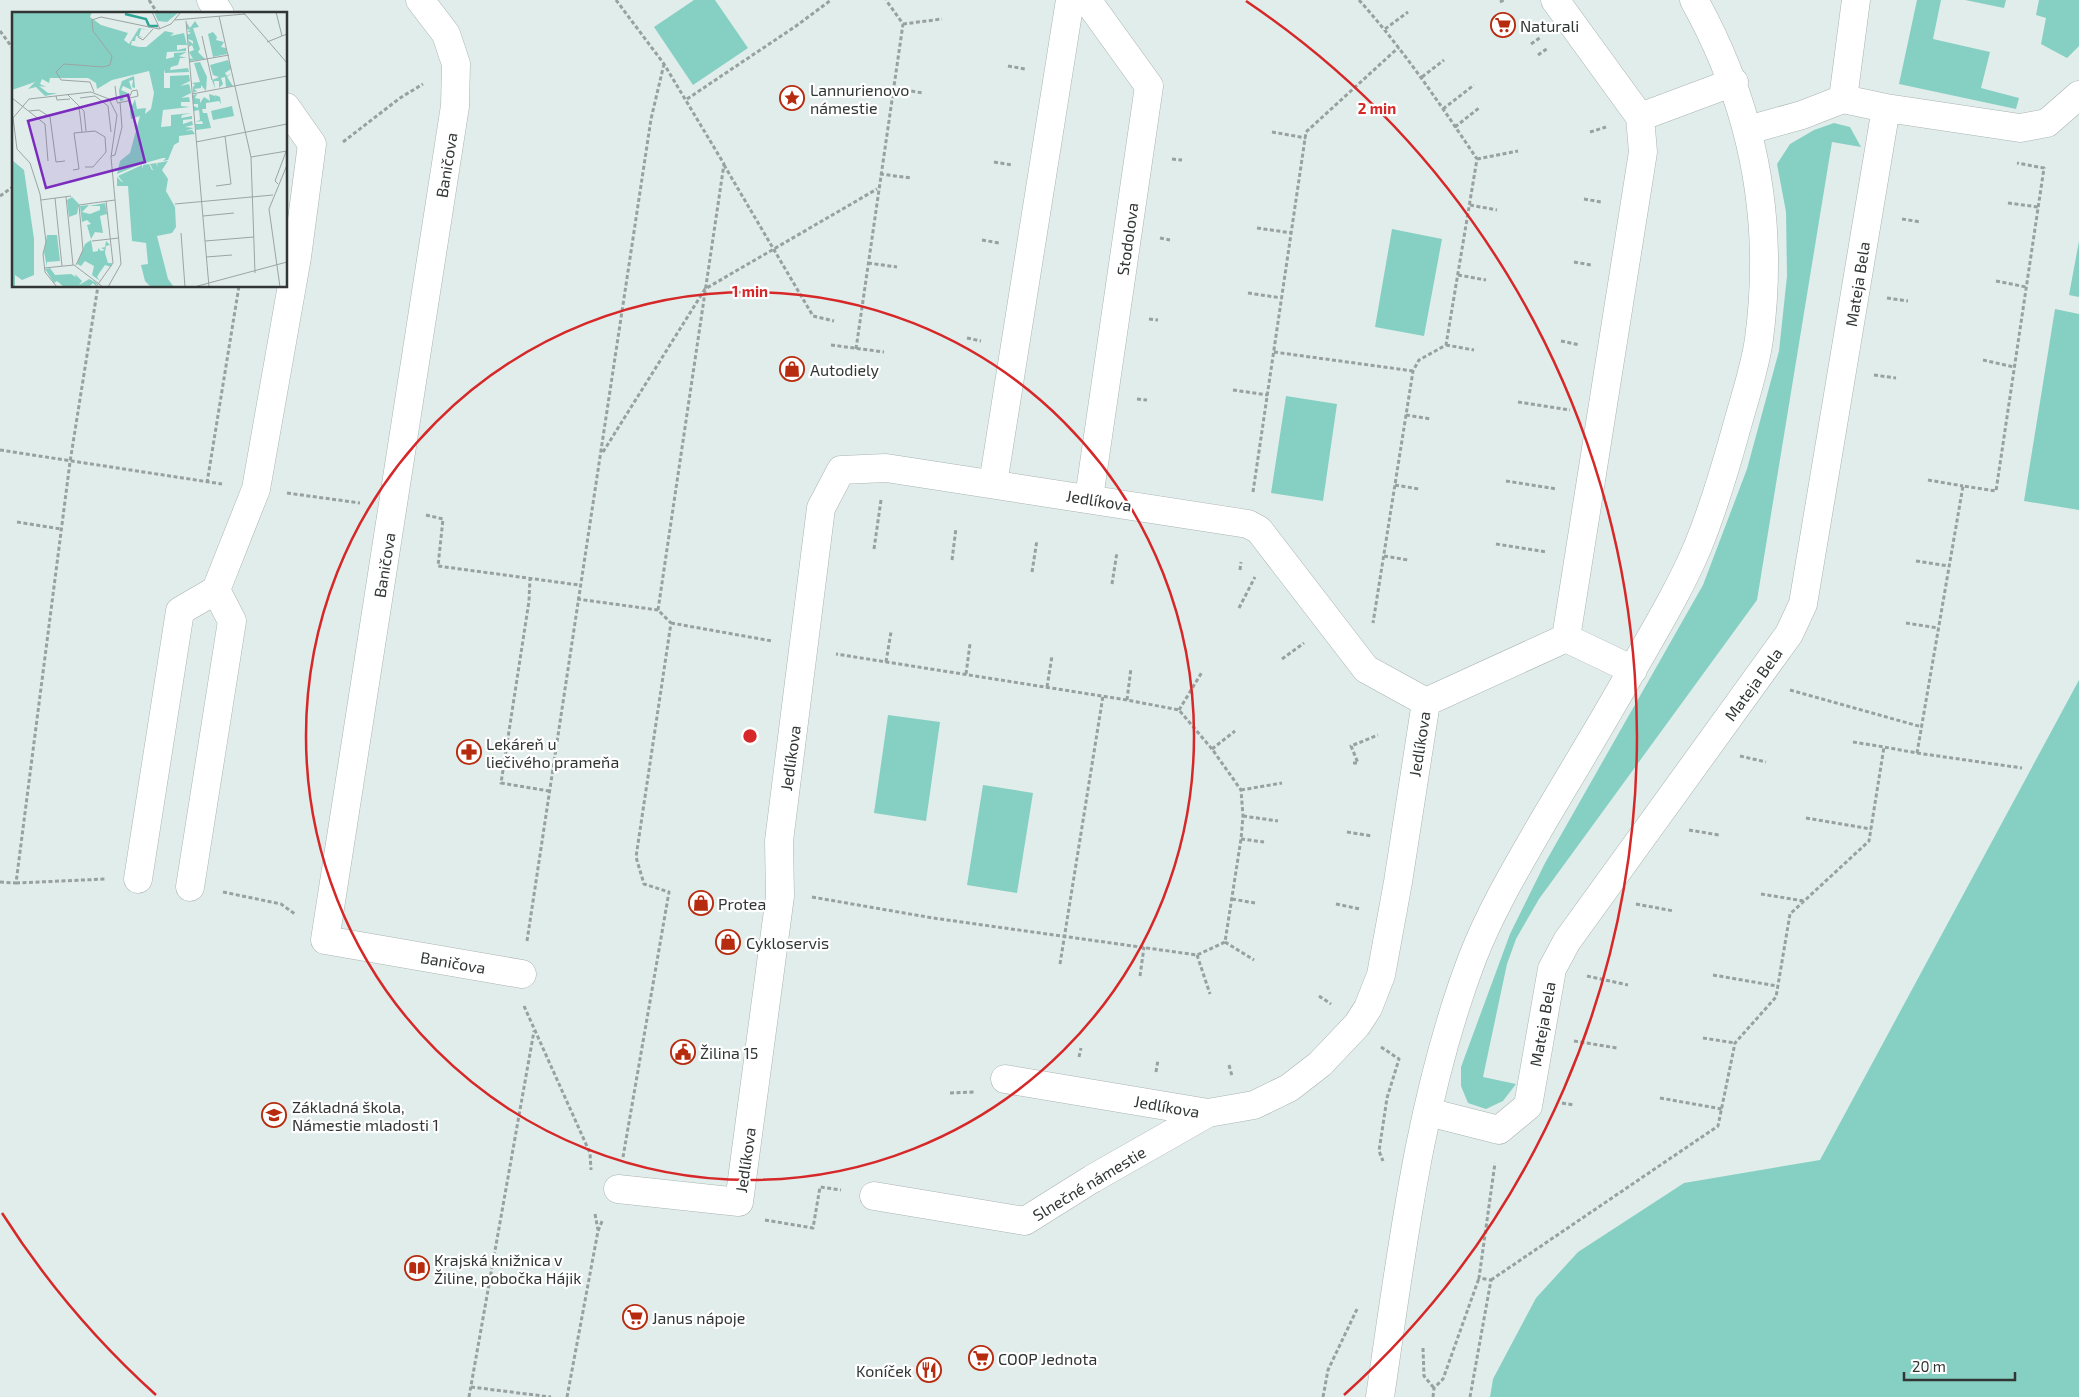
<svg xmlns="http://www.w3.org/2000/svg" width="2079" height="1397" font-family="'Exo 2',sans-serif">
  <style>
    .green { fill: #86d0c3 }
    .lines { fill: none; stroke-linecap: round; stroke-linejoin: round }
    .minor-casing { stroke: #a9b4b2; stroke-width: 29 }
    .path { stroke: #98a1a0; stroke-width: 3; stroke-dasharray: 4 2.5; stroke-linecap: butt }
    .minor { stroke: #fff; stroke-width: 28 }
    .ring { fill: none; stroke: #d62828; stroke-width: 2.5 }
    .labels { text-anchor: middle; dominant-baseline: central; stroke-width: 4.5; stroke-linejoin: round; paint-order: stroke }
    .poi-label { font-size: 16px; fill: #313635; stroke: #fff; text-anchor: start }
    .street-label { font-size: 16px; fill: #313635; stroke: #fff }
    .inset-river { fill: none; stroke: #2fa798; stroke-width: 2.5 }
    .inset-road { fill: none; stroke: #9ba4a2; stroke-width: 1 }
    .view { fill: #7b2cbf; fill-opacity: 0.15; stroke: #7b2cbf; stroke-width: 2.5 }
    .inset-edge { fill: none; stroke: #313635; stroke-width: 2.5 }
    .centre { fill: #d62828; stroke: #fff; stroke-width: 2.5 }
    .ring-label { font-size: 15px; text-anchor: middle; font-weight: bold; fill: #d62828; stroke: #fff; stroke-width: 4.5; stroke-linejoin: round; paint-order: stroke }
  </style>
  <rect width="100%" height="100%" fill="#e1edeb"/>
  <path class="green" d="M694,0H715L748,48L693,85L654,27Z
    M1917,0H1941L1933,39L1990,52L1981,88L2019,98L2016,109L1899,84Z
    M1965,0H2006L2004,8Z
    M2039,0H2079V46L2067,58L2041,44L2046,18L2036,15Z
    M1834,123L1850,127L1861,147L1832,142L1757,600L1539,899L1516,939L1507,964L1483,1077L1516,1084L1503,1101L1486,1109L1468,1103L1461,1086V1067L1510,934L1545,863L1703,585L1747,469L1779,351L1787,276L1786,212L1777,164L1790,144L1814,130Z
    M1392,229L1442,239L1424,336L1375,327Z
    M2079,241V297L2069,295Z
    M2055,309L2079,314V510L2024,501Z
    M1286,396L1337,404L1323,501L1271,493Z
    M2079,680V1397H1490L1493,1379L1536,1298L1578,1252L1684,1183L1820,1160Z
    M888,715L940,722L926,821L874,813Z
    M983,785L1033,793L1017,893L967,885Z"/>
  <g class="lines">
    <defs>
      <path id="minor" d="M211,0L220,14
        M420,0L446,34L456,64L455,106L325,940L522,974
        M1087,0L1149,86L1089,498
        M1555,0L1640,117L1643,152L1566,638
        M1843,99L1856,0
        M1640,117L1734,82
        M1748,130L1802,115L1843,99L1886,108L2020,128L2047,123L2079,95
        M993,484L1070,0
        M1566,638L1633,670
        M1426,702L1566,638
        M138,879L180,611L216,590
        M190,887L232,621L216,590L256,489L297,257L312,144L286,107
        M1428,1112L1499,1130L1528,1106L1552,969L1567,941L1789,634L1803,604L1886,108
        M618,1189L739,1202L780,896L779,841L821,508L841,470L886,468L1248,524L1259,530L1366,669L1426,702L1398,882L1381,975L1368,1008L1357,1025L1320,1064L1289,1088L1254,1105L1208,1113L1005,1079
        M874,1196L1025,1221L1092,1179L1208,1113
        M1380,1397C1402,1250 1419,1099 1472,959C1491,910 1518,865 1544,820C1573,771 1603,722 1631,672C1654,632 1680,589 1698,546C1714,507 1726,466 1737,426C1745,397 1755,368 1759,339C1775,219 1753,106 1694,0"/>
    </defs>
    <use href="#minor" class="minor-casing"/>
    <path class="path" d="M149,0L158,14
      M616,0L664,64L724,164L658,610L671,623L636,857L644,884L669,892L623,1157
      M1359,0C1403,49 1440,104 1477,159L1446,345L1419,360L1413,371L1373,623
      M1500,2L1504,0
      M903,24L942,19
      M1385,29L1408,12
      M0,31L14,50
      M1531,44L1541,37
      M1538,55L1548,48
      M1008,66L1025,69
      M1422,77L1444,60
      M892,88L923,93
      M687,99L796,26L831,0
      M1443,109L1474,85
      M1455,127L1479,108
      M1272,132L1306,138
      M1590,132L1606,127
      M343,142L400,98L423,84
      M1172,159L1182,160
      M1477,159L1518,151
      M994,162L1012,165
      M724,165L813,316L834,321
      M880,174L911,178
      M0,196L14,186
      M1584,199L1601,202
      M2008,203L2038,207
      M1470,205L1497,210
      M1902,219L1921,222
      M1257,228L1292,233
      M1160,238L1170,240
      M982,240L999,243
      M1574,262L1591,265
      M868,263L897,267
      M1458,275L1486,280
      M1996,281L2026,287
      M1248,293L1282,298
      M1887,298L1908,301
      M1149,319L1158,320
      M967,338L981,341
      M1561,341L1580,345
      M831,345L884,352
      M1446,345L1474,350
      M856,349L903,24L886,0
      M1274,352L1413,371
      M1983,360L2014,367
      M1874,375L1896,378
      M1233,390L1268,395
      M1137,399L1147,400
      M1518,402L1570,410
      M1406,415L1431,419
      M0,450L222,484
      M603,452L705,289L877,189
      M1928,480L1963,486
      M1506,481L1557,489
      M207,483L239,286
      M1395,485L1419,489
      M1253,492L1306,132L1399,47
      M287,493L360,503
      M426,515L443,519L438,566L579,585
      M17,522L61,529
      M1496,544L1547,552
      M874,549L881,500
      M1384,556L1408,560
      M952,560L956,528
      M1916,561L1949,566
      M1240,570L1241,562
      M1032,572L1037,540
      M530,577L529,601L501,783L549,791
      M1112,584L1117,552
      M577,599L658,610
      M1239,608L1255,577
      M671,623L772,641
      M1906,623L1938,628
      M1282,659L1304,643
      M886,662L891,632
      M966,674L970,644
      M1047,687L1052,656
      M1790,690L1922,727
      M1127,700L1131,668
      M1179,710L1202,672
      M1853,742L1884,747
      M1212,749L1235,731
      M1917,753L2022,768
      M1740,756L1766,762
      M1353,763H1358L1351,746L1378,735
      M1241,790L1282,783
      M1243,816L1278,821
      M1806,818L1871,829
      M1689,830L1719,835
      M1347,832L1372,836
      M1241,839L1264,842
      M0,882L16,883L70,462L98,286
      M16,883L106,879
      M223,892L281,904L295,914
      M1761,894L1804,901
      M812,897L933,918L1197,955L1225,942L1241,839L1243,816L1241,790L1212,749L1179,710L1127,700L836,654
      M1232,899L1255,903
      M1336,904L1360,909
      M1636,904L1674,911
      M527,941L651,119L664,64
      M1225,942L1254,960
      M1197,955L1210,994
      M1060,964L1103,696
      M1713,975L1777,986
      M1140,976L1144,947
      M1587,976L1628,985
      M1319,996L1331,1004
      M524,1006L590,1153L591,1170
      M1703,1038L1735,1043
      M1574,1041L1617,1048
      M1381,1047L1399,1059L1387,1098L1384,1118L1379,1151L1383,1161
      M1079,1057L1081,1048
      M1229,1065L1232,1076
      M1156,1072L1158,1060
      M950,1093L975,1092
      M1660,1098L1722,1109
      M1562,1103L1574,1105
      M595,1214L598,1230
      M765,1220L813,1228L820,1187L841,1190
      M1491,1280L1718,1126L1735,1043L1776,997L1790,914L1869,841L1884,747L1917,753L1963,486L1996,491L2044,168L2017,163
      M1423,1348L1424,1376L1434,1388
      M471,1387L551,1397
      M469,1397L534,1031
      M567,1397L598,1231L603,1219
      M1323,1397L1328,1370L1358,1307
      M1433,1397L1434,1388L1443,1379L1479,1278
      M1470,1397L1491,1280L1479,1278L1495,1163"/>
    <use href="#minor" class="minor"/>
  </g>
  <g class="ring">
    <circle cx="750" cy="736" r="444"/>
    <path d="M156 1395A887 887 0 0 1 2 1213M1246 1A887 887 0 0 1 1344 1395"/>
  </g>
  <defs>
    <symbol id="supermarket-ring" viewBox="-11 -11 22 22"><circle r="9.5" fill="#fff" stroke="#b72b0f" stroke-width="1.5"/><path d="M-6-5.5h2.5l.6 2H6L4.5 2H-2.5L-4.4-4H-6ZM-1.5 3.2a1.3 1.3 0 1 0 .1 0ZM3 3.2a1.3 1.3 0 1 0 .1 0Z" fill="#b72b0f"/></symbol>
    <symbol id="sight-ring" viewBox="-11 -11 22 22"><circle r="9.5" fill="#fff" stroke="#b72b0f" stroke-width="1.5"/><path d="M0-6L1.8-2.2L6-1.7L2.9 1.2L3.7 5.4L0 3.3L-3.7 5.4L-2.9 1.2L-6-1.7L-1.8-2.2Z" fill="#b72b0f"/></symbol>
    <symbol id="shop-ring" viewBox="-11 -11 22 22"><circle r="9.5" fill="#fff" stroke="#b72b0f" stroke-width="1.5"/><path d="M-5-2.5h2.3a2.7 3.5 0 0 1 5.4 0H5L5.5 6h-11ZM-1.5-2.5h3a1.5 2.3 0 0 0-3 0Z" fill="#b72b0f"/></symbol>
    <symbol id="pharmacy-ring" viewBox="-11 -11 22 22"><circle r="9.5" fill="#fff" stroke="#b72b0f" stroke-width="1.5"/><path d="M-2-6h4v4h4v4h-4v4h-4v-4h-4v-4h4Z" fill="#b72b0f"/></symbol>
    <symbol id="civic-ring" viewBox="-11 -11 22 22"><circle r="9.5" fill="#fff" stroke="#b72b0f" stroke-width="1.5"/><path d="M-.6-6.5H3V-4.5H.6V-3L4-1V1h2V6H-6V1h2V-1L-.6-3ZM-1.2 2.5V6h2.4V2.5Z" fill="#b72b0f"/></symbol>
    <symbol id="school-ring" viewBox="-11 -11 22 22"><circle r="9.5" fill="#fff" stroke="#b72b0f" stroke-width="1.5"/><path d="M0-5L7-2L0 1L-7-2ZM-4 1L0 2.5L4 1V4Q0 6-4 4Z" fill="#b72b0f"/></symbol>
    <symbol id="library-ring" viewBox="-11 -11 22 22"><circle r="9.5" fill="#fff" stroke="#b72b0f" stroke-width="1.5"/><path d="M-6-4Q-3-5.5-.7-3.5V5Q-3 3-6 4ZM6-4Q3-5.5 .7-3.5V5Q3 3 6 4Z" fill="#b72b0f"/></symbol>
    <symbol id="restaurant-ring" viewBox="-11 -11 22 22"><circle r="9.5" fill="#fff" stroke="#b72b0f" stroke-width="1.5"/><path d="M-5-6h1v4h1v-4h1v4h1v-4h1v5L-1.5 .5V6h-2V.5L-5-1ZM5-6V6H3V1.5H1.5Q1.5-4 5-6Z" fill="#b72b0f"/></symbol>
  </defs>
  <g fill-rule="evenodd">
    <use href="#supermarket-ring" x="1489" y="11" width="28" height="28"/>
    <use href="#sight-ring" x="778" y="84" width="28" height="28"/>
    <use href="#shop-ring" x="778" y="355" width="28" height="28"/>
    <use href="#pharmacy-ring" x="455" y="738" width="28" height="28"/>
    <use href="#shop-ring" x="687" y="889" width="28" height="28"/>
    <use href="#shop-ring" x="714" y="928" width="28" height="28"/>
    <use href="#civic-ring" x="669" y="1038" width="28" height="28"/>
    <use href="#school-ring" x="260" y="1101" width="28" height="28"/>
    <use href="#library-ring" x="403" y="1254" width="28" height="28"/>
    <use href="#supermarket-ring" x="621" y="1303" width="28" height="28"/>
    <use href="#supermarket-ring" x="967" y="1344" width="28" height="28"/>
    <use href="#restaurant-ring" x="915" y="1356" width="28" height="28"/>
  </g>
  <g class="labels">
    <g class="poi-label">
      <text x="1520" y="25">Naturali</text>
      <text x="810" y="89">Lannurienovo<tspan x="810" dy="18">námestie</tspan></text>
      <text x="810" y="369">Autodiely</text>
      <text x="486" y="743">Lekáreň u<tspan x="486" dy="18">liečivého prameňa</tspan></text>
      <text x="718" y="903">Protea</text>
      <text x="746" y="942">Cykloservis</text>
      <text x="700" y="1052">Žilina 15</text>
      <text x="292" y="1106">Základná škola,<tspan x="292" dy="18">Námestie mladosti 1</tspan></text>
      <text x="434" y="1259">Krajská knižnica v<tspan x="434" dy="18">Žiline, pobočka Hájik</tspan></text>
      <text x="652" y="1317">Janus nápoje</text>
      <text x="998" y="1358">COOP Jednota</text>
      <text x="912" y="1370" text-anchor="end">Koníček</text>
    </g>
    <g class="street-label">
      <text transform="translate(446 165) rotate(-81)">Baničova</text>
      <text transform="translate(1127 239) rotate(-82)">Stodolova</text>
      <text transform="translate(1857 284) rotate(-81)">Mateja Bela</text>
      <text transform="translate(1099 500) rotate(9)">Jedlíkova</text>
      <text transform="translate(384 565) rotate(-81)">Baničova</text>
      <text transform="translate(1753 684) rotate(-54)">Mateja Bela</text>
      <text transform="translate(1419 744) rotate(-81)">Jedlíkova</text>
      <text transform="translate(790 758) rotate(-82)">Jedlíkova</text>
      <text transform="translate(453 962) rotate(10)">Baničova</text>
      <text transform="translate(1542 1024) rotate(-80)">Mateja Bela</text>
      <text transform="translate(1167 1106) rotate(10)">Jedlíkova</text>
      <text transform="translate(745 1160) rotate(-82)">Jedlíkova</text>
      <text transform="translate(1089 1183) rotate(-31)">Slnečné námestie</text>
    </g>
  </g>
  <g transform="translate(12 12)">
    <rect width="275" height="275" fill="#e1edeb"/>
    <path d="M0,0H80L78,5L89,13L116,21L112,28L117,32L127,16L136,18L129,17L127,24L132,26L124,24L123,29H120L119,33L127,35H134L153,19L162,21L158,24L172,21L175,33H165V38L174,36V39L155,40L154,47L162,45V41L175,40L167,44L175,46H168L166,53L159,55L158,58L176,56L177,60L153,61L152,57V76H158V64L177,63L178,69L168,74L177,72L178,75L179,81L169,86L177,85L178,90H169V94L178,95L151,98L149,115L159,114V103L180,101L170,103L169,106L180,104V107L171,108V112L180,109L181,113L173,115L182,116L173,119L180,118L183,122L167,124V130L162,133L156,148L151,149L154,146H151L129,152L105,162L108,149L118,141L128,104L119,107L118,98L123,97H119L118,88L120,94L123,87L125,97L134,96L133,102L139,97L142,81L137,59L100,68L85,77L84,71L76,66H38L37,71L30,67L28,72L34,75L27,74L36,81H46L33,84L24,75L16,77L31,62L23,70L0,78ZM142,0H167L155,10L146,9ZM183,9L187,15L181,16L188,37L186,40L193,47L178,49L177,46L181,47L177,40L182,38L180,33L177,35L176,28L181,32V29L176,27L175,23L179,21L175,19L179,18L175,17V11L178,16ZM201,20L205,25L204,28L212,30L209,35L214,36L215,42L201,45L196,22ZM216,48L219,57L213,61L215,64L220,61L215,65L221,74L214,75L213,65L209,66L211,72L207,76V69H202L203,77L200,68L207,65L201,63L198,53ZM188,50L195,65L194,79L189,73V76L182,77L185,79L181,81V75L183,73L180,71L188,70L182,51ZM122,64L123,76L120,75L121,68L117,69L120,78L111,74L109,78L118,82L116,86L113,82L109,84L112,88L108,89L107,78L110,69ZM185,82L183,86L188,87V91L192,85L198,89L197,82L203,84L204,89L203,83L208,85L209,92L207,89L194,91V97H190L191,101H195L199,116L184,118L183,112H191L190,109L183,110L188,108L187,98L182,99V94L186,96V92H181V83ZM220,94L222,104L201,108L199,99ZM0,148L12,158L22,227V263L10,268L3,263V275H0ZM156,149L150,158L156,167L154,179L163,195L164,215L160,221L145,224L156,267L161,274L172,275H139L133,269L129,253L136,252L134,231L120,229L116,174H105V165L110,170H111L106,164L130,153V157L131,153L137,152L140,158H141L138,152L144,151L146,155L145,151ZM60,185L67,192L65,202L57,205L55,188ZM93,191L95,202L88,204L91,221L83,220L79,227L75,213L79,212L75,208L70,210L68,194L77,193L70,200L78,202L88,198V194H77ZM35,223H45L48,249L35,250V255L32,240ZM79,228L81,240L86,239V236L89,239L93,238L89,236L93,235L94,229L98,233L94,234L93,241L96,251H100L99,255L93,253L88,260L85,265L88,269L80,263L82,254L73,249L69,254L65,252L73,232ZM38,256L43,263L59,262L64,265L63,262L70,269L67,273L77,267L85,271L84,274L81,271L77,275H52L45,269L42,271L33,257Z" fill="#86d0c3"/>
    <path class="inset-river" d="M113,2L134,7L137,14H146"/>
    <path class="inset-road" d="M140,0L148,17M231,0L275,51M264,0L270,24M207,4L239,145L243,261M163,8L233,2M174,9L197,275M190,24L200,68M126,25L131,28L141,17M255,30L275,22M177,50L217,43M103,74L105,90M82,80L78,70L49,68L44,60L52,52L91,55L98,53L100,44L81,19L80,8L89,5L147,17L159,12L169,0M55,82L72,99L74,119M180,82L275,64M44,84L45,88L58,87M0,86L33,112L36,149M68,86L83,84L96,94L99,120M105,91L116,89L120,79L125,78L126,84L118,86M67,95L70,120M17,99L27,98L38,105L44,150L53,149M184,130L275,112M99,144L103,143L110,115L108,90M239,145L275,139M61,158L67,157L62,121L83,119L93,125L94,140L81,155H73M266,172L263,169L275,137M204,174L219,172L213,124M54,185L61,253M43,186L50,254M29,188L59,184M163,192L261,183M191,204L222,201M169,221L173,275M80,229L107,226M193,229L242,225M194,245L220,243M64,253L71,238L67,193L103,188M32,256L62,253L91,275M45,275L33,260L31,242L34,230L28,182L18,151L5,137L1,106L17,87L79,80L97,87L105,103L99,145L109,252L96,275M84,275L101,251L94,189M182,275L275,250M268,275L257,197L275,153"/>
    <path class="view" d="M116,83L133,150L34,176L16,109Z"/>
    <rect width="275" height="275" class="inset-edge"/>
  </g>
  <circle cx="750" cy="736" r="8" class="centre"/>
  <g class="ring-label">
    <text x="1377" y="114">2 min</text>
    <text x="750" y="297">1 min</text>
  </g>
  <path d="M1904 1372v8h111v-8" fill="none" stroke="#313635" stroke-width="2.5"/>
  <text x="1912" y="1372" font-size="15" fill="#313635" stroke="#ffffff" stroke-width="4" paint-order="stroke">20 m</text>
</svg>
